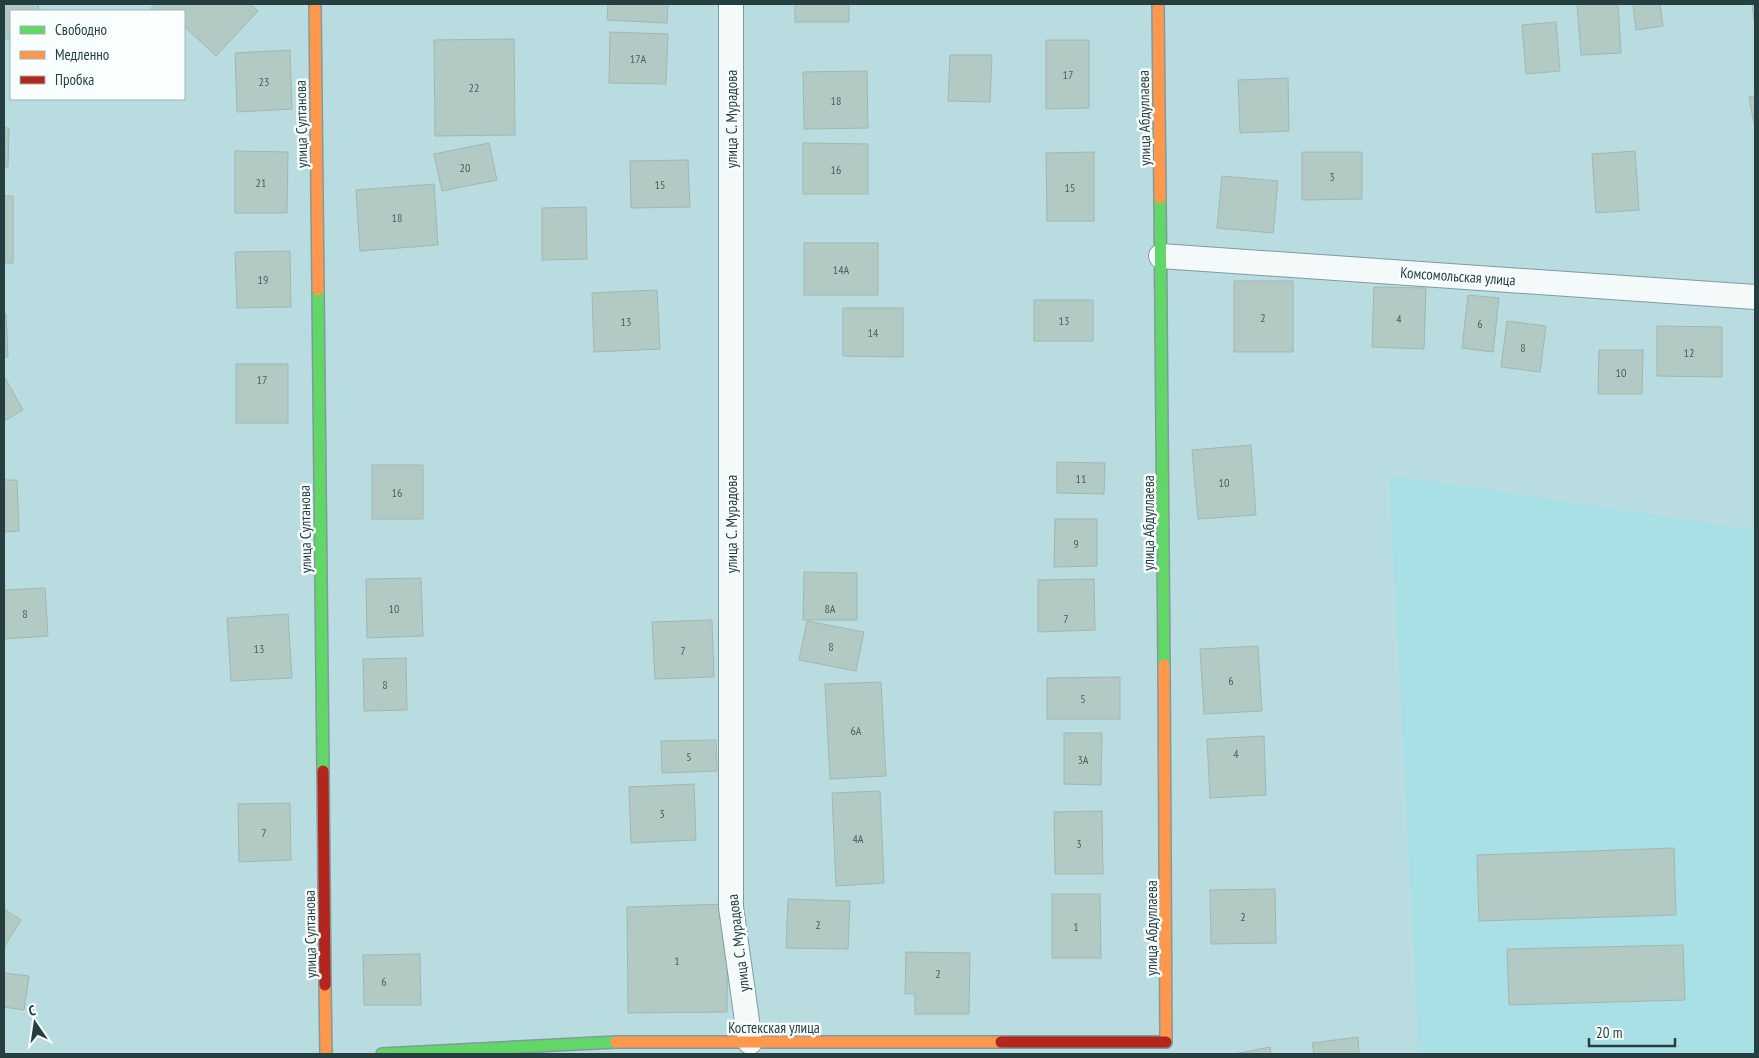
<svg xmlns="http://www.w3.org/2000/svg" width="1759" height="1058" font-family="'PT Sans Narrow',sans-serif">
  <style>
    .built { fill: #a8e0e6 }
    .building { fill: #b3cac4; stroke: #a1b7b2 }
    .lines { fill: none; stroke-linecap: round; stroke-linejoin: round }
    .street-casing { stroke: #809b9e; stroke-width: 26 }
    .fast-casing { stroke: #809b9e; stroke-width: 14 }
    .slow-casing { stroke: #809b9e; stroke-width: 14 }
    .jam-casing { stroke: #809b9e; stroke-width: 14 }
    .street { stroke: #f4fafa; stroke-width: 24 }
    .fast { stroke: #63d668; stroke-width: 11 }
    .slow { stroke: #ff974d; stroke-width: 11 }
    .jam { stroke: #b3261e; stroke-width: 11 }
    .labels { text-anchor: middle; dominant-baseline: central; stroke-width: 5; stroke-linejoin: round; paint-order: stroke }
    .number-label { font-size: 12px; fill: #486262 }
    .street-label { font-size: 15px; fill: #253f41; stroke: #f9ffff }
  </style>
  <rect width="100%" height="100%" fill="#b9dce0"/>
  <path class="built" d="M1389,475L1755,530V1054H1419Z"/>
  <path class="building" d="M4,4H38L39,11H11V39H4Z
    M156,4H250L258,11L216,56L184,26V11H154L151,8Z
    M608,4H668L667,23L607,20Z
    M795,4H849V22H795Z
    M1577,4H1618L1621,53L1581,55Z
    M1633,4H1660L1663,26L1636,30Z
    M1752,4H1755V29Z
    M1556,22L1560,71L1526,74L1522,25Z
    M610,32L668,34L666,84L609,83Z
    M514,39L515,135L435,136L434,40Z
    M1046,40H1089V108L1046,109Z
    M290,50L292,109L237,112L235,53Z
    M950,55H992L990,102L948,101Z
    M867,71L868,128L804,129L803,72Z
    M1288,78L1289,131L1240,133L1238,80Z
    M1755,96V129L1749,97Z
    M4,128H9L8,167H4Z
    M489,143L497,180L442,191L434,154Z
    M803,143L868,144V194H803Z
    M235,151L288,152L287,213H235Z
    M1635,151L1639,210L1596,213L1592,154Z
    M1094,152V221H1047L1046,153Z
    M1302,152H1362V199L1302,200Z
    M688,160L690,207L631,208L630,161Z
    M1222,176L1278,181L1273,233L1217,228Z
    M434,184L438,245L360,251L356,190Z
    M4,196H13V263H4Z
    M586,207L587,259L542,260V208Z
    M804,243H878V295H804Z
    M290,251L291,307L237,308L235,252Z
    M1234,281H1293V352H1234Z
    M1374,287L1426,288L1424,349L1372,347Z
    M657,290L660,349L594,352L592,293Z
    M1468,295L1499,298L1493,352L1462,348Z
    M1034,300H1093V341H1034Z
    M843,308H903V357L843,356Z
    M4,314H6L8,357H4Z
    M1507,321L1546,326L1540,372L1501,367Z
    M1657,326L1722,327V377L1657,376Z
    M1599,350H1643L1642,394H1598Z
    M236,364H288V423H236Z
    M4,376L23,410L4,421Z
    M1251,445L1256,515L1198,519L1192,450Z
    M1057,462L1105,463L1104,494L1057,493Z
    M372,465H423V519H372Z
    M4,480H17L19,531L4,532Z
    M1055,519H1097V566L1054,567Z
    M804,572L857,573V620H803Z
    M421,578L423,636L367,638L366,579Z
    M1094,579L1095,630L1038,632V580Z
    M45,588L48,636L4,639V590Z
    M288,614L292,678L231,681L227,618Z
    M712,620L714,677L655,679L652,622Z
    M807,621L864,632L856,671L799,660Z
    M1258,646L1262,711L1204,714L1200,649Z
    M406,658L407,710L364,711L363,659Z
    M1120,677V719H1047V678Z
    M881,682L886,776L830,779L825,684Z
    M1064,733H1102L1101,785L1064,784Z
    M1264,736L1266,795L1210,798L1207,739Z
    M716,740L717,771L662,773L661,741Z
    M694,784L696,840L631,843L629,787Z
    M880,791L884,883L836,886L832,793Z
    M290,803L291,860L239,862L238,804Z
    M1102,811L1103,874H1055L1054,812Z
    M1674,848L1676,915L1479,921L1477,855Z
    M1275,889L1276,943L1211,944L1210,890Z
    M1052,894H1100L1101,958H1052Z
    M788,899L850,901L848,949L786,948Z
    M728,904L727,1012L628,1013L627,907Z
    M4,909L21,920L4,947Z
    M1683,945L1685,1000L1509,1005L1507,949Z
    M906,952L970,953L969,1014H915V994H905Z
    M420,954L421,1005H364L363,955Z
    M4,973L29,976L24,1010L4,1007Z
    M1358,1037L1359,1054H1314L1312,1043Z
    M1270,1047L1271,1054H1234Z"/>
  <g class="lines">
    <defs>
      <path id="street" d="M731,4V907L750,1042
        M1161,256L1755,297"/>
      <path id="fast" d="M1160,198L1164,665
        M318,290L323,771
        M382,1054L616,1042"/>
      <path id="slow" d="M315,4L318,290
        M1158,4L1160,198
        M1164,665L1166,1042
        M325,985L326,1054
        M616,1042H1001"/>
      <path id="jam" d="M323,771L325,985
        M1001,1042H1166"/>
    </defs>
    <use href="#street" class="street-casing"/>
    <use href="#fast" class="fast-casing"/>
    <use href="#slow" class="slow-casing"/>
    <use href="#jam" class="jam-casing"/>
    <use href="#street" class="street"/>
    <use href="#fast" class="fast"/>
    <use href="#slow" class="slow"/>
    <use href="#jam" class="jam"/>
  </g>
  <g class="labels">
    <g class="number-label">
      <text x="638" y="58">17А</text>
      <text x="1068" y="74">17</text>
      <text x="264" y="81">23</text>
      <text x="474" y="87">22</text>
      <text x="836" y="100">18</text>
      <text x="465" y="167">20</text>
      <text x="836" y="169">16</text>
      <text x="1332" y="176">3</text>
      <text x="261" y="182">21</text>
      <text x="660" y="184">15</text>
      <text x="1070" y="187">15</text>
      <text x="397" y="217">18</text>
      <text x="841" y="269">14А</text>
      <text x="263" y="279">19</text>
      <text x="1263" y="317">2</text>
      <text x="1399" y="318">4</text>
      <text x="1064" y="320">13</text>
      <text x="626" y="321">13</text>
      <text x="1480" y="323">6</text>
      <text x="873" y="332">14</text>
      <text x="1523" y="347">8</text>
      <text x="1689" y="352">12</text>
      <text x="1621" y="372">10</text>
      <text x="262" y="379">17</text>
      <text x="1081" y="478">11</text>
      <text x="1224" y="482">10</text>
      <text x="397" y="492">16</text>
      <text x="1076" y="543">9</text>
      <text x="394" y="608">10</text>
      <text x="830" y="608">8А</text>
      <text x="25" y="613">8</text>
      <text x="1066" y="618">7</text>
      <text x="831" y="646">8</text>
      <text x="259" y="648">13</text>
      <text x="683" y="650">7</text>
      <text x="1231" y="680">6</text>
      <text x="385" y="684">8</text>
      <text x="1083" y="698">5</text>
      <text x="856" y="730">6А</text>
      <text x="1236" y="753">4</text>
      <text x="689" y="756">5</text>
      <text x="1083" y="759">3А</text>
      <text x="662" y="813">3</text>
      <text x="264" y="832">7</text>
      <text x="858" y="838">4А</text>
      <text x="1079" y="843">3</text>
      <text x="1243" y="916">2</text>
      <text x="818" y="924">2</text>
      <text x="1076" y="926">1</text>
      <text x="677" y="960">1</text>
      <text x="938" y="973">2</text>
      <text x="384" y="981">6</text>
    </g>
    <g class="street-label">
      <text transform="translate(1144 118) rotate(-91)">улица Абдуллаева</text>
      <text transform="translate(731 119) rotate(-90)">улица С. Мурадова</text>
      <text transform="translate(301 124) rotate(-91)">улица Султанова</text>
      <text transform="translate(1458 276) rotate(4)">Комсомольская улица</text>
      <text transform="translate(1148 523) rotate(-90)">улица Абдуллаева</text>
      <text transform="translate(731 524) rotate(-90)">улица С. Мурадова</text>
      <text transform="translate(305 529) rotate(-91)">улица Султанова</text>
      <text transform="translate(1151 928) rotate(-90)">улица Абдуллаева</text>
      <text transform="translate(310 934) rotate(-91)">улица Султанова</text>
      <text transform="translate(738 943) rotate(-97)">улица С. Мурадова</text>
      <text x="774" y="1027">Костекская улица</text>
    </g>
  </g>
  <rect width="1759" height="1058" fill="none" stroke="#253f41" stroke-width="10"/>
  <rect x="10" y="10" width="175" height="90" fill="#f9ffff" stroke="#a4b2b3"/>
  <rect x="20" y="26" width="25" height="8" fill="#63d668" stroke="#a4b2b3"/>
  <text x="55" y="35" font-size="15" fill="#253f41">Свободно</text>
  <rect x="20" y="51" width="25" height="8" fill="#ff974d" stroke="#a4b2b3"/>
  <text x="55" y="60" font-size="15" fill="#253f41">Медленно</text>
  <rect x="20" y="76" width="25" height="8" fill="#b3261e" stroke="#a4b2b3"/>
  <text x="55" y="85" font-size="15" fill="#253f41">Пробка</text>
  <g transform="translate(35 1023) rotate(347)" stroke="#f9ffff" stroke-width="4" paint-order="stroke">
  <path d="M0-4L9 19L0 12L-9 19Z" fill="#253f41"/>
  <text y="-8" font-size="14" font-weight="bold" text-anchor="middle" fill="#253f41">С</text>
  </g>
  <path d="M1589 1038v8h86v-8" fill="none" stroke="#253f41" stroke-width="2.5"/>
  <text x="1596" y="1038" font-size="15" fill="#253f41" stroke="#f9ffff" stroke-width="4" paint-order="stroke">20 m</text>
</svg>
